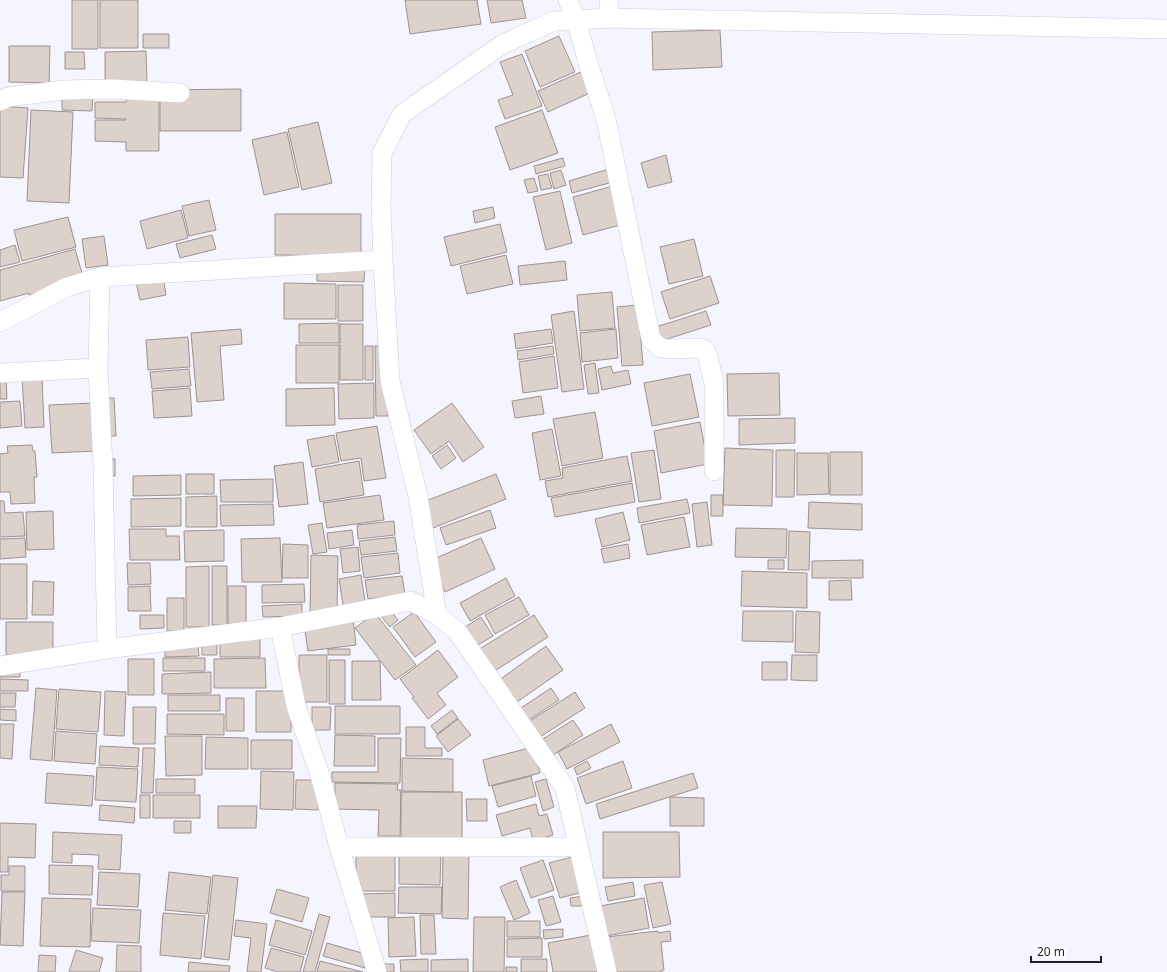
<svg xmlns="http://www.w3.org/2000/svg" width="1167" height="972" font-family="'Noto Sans',sans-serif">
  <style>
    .building { fill: #ddd1cc; stroke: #9d928e }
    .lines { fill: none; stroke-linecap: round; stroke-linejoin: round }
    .minor-casing { stroke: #caccd6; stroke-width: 20 }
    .minor { stroke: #fff; stroke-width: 19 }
  </style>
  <rect width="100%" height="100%" fill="#f4f5fe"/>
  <path class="building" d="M72,0H98V49H72Z
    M100,0H138V48H100Z
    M405,0H477L481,24L410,34Z
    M487,0H522L526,18L491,23Z
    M720,30L722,67L653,70L652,32Z
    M143,34H169V48H143Z
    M559,36L575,72L540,87L525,51Z
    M9,46H50L49,83L9,82Z
    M146,51L147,82H105V52Z
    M65,52H84L85,69H65Z
    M522,54L542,106L505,119L498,100L513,95L500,62Z
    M583,71L592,92L548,112L538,91Z
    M126,85H159V151H126V142L95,141V120H126V119L95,118V102H126Z
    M241,89V131H160V90Z
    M62,92H93L92,111L62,110Z
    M0,106L28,108L23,178L0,177Z
    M31,110L73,112L69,203L27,201Z
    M542,110L558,153L510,170L495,127Z
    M318,122L332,183L302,190L288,129Z
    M287,132L299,187L264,195L252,140Z
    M666,155L672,182L648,188L641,163Z
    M563,158L565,166L536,174L534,166Z
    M609,169L613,182L572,193L569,181Z
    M561,170L566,185L554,189L550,173Z
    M548,174L552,188L541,190L538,176Z
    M534,178L538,191L528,193L524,180Z
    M613,186L624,224L583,235L573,197Z
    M560,191L572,243L546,250L533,197Z
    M209,200L216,230L189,236L182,206Z
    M493,207L495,218L475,223L473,211Z
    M181,210L188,238L147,249L140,221Z
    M275,214H361V256L275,255Z
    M68,217L76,247L22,261L14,230Z
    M500,224L507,252L451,266L444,237Z
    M212,235L216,249L180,258L176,244Z
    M104,236L108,265L86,268L82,239Z
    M694,239L703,276L669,284L660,247Z
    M15,245L20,262L0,267V250Z
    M75,249L84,280L29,295V293L0,301V270Z
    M506,255L513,284L467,294L460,266Z
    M565,261L567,280L520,285L518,266Z
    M317,268H365L364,282L317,281Z
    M710,276L719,303L670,319L661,292Z
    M163,277L166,295L140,300L136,282Z
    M284,283L336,284V319H284Z
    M338,285H363V321H338Z
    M612,292L615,328L580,331L577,295Z
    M638,305L643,365L622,366L617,307Z
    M574,311L584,389L562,392L551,315Z
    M706,311L711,325L661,341L656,327Z
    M339,323V343H299V324Z
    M340,324H363V380H340Z
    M241,329L242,344L220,346L224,400L197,402L191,333Z
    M551,329L553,343L516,349L514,334Z
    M616,329L618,358L582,362L580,333Z
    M188,337L190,367L148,370L146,340Z
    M296,345H339V383H296Z
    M365,346H373V380H365Z
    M375,346H387L388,416H376Z
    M553,346L554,354L518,360L517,351Z
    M554,356L558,388L523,393L519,362Z
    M595,363L599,393L588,394L584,365Z
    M611,366L613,373L628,370L631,384L602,390L598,369Z
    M189,369L191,386L152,389L150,372Z
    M779,373L780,415L728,416L727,374Z
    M690,374L699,417L652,426L644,383Z
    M42,376L44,427L25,428L22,377Z
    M0,378H6L7,399H0Z
    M374,383V418L339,419L338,384Z
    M190,388L192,416L154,418L152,391Z
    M334,388L335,425L286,426V389Z
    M541,396L544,414L515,418L512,401Z
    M102,398H114L116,436H104Z
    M20,401L22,426L0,428V402Z
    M93,403L96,451L52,453L49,405Z
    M452,403L484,447L463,462L449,441L431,454L414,430Z
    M595,412L603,458L562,466L553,419Z
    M795,418V443L739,445V419Z
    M700,422L708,464L661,473L654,431Z
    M377,426L386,478L364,481L361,458L341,461L336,433Z
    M552,429L561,476L540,480L532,433Z
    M334,435L339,462L312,467L307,440Z
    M32,445L33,451H35L37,477H34L35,503L11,504L10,492H0V454L8,453L7,446Z
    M447,445L456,458L441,469L432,456Z
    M725,448L773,450L772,506L723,505Z
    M654,450L661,499L639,502L631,453Z
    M776,450H795L794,497H776Z
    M830,452H862V495H830Z
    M797,453H828L829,494L797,495Z
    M627,456L632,481L548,497L545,481L563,478L562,468Z
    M107,459H115V476H106Z
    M359,461L364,495L320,502L315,469Z
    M303,462L308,504L279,507L274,466Z
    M186,474H214V494H186Z
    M496,474L506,499L433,528L423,502Z
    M181,475V495L133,496V476Z
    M273,479V502H221L220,480Z
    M632,483L635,502L555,517L551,498Z
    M380,495L384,520L327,528L323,503Z
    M711,495H723V516H711Z
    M217,496V527H186V497Z
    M181,498V526L131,527V499Z
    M687,499L690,513L639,523L637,508Z
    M0,501H4L5,513L23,512L25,536L0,537Z
    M707,502L712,545L697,547L692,504Z
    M809,502L862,504V530L808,528Z
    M273,504L274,525L221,526L220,505Z
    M490,510L496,528L446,545L440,528Z
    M53,511L54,549L27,550L26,512Z
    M623,512L630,540L602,547L595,519Z
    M684,517L690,547L647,555L641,525Z
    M394,521L395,535L358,539L357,525Z
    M322,523L327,552L313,554L308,525Z
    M736,528L787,529L786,558L735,557Z
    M129,529H166V536H179L180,560H130Z
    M224,530V561L185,562L184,531Z
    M352,530L354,545L329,549L327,533Z
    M789,531L810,532L809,570H788Z
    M395,537L397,551L361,555L359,541Z
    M25,538L26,557L0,559V539Z
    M280,538L282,582H242L241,539Z
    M481,538L495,569L445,592L430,561Z
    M283,544L308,545V578H282Z
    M628,544L630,558L604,563L601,549Z
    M358,547L360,571L343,573L340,549Z
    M398,553L400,573L364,578L361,557Z
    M311,555L338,556L337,614L310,613Z
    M768,560H784V569H768Z
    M863,560V578H812V561Z
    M127,563H150L151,584L128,585Z
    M0,564H27V619H0Z
    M209,566V627H186V567Z
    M212,566H227V625H212Z
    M742,571L807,573V608L741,606Z
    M361,575L366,607L344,611L339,579Z
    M402,576L405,594L368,599L365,580Z
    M506,578L515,596L470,621L460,603Z
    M851,580L852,600H829V581Z
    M33,581L54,582L53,615H32Z
    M304,584L305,602L262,603V585Z
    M150,586L151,611H128V587Z
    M228,586H246V623L228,624Z
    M519,597L529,615L495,634L485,615Z
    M167,598H184V631H167Z
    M302,604V616L263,617L262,606Z
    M388,608L398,620L390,627L380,615Z
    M743,611H793V642L742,641Z
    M796,611L820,612L819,653L795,652Z
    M414,612L436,642L415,657L393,627Z
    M375,613L416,665L395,680L355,628Z
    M140,615H164V628L140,629Z
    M534,615L548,637L493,672L478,650Z
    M481,617L493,636L473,648L462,629Z
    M353,618L356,645L308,651L304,624Z
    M6,622H53V655H6Z
    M202,639H217V655H202Z
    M220,639H260V657H220Z
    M198,646L199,656L165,657V647Z
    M546,646L563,670L514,704L498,681Z
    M328,649H350V655H328Z
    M438,650L458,677L437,693L446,705L428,719L412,698L414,697L400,679Z
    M299,655H327V702H299Z
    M792,655H817V681L791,680Z
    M163,658H205V671H163Z
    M265,658L266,688H214V659Z
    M128,659H154V695H128Z
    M329,660H345V704H329Z
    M352,661H380L381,700H352Z
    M762,662H787V680H762Z
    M0,670L20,671V677H0Z
    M211,672V693L162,694V674Z
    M0,679L28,680V691H0Z
    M36,688L57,690L52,761L30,759Z
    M551,688L559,700L529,720L521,708Z
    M59,689L101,692L98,732L56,729Z
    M105,691L126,692L124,736L104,735Z
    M256,691H291V732H256Z
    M575,692L585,708L540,737L530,721Z
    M0,693H16L15,707H0Z
    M168,695H220V711H168Z
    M226,698H244V731H226Z
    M335,706H400V734H335Z
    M133,707H156L155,744H133Z
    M312,707H331L330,730H312Z
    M0,709L16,710V721L0,720Z
    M452,710L458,718L437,734L431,726Z
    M167,714H224V735L167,734Z
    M458,719L471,735L448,752L436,736Z
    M573,720L583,735L553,755L543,739Z
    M0,724H14L12,759L0,758Z
    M611,724L620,742L567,769L558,752Z
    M406,727H425V748H442V756H406Z
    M56,731L97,734L95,764L54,761Z
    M335,735L375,736V766H334Z
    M165,736H202V775L166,776Z
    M206,737L248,738V769H205Z
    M378,738H401L400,783L332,782V772H378Z
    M251,740H292V769H251Z
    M100,746L139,748L138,767L99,765Z
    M533,747L540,773L489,786L483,760Z
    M143,748H155L153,793H141Z
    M402,758L453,759V792L402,791Z
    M587,761L591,768L577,775L574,768Z
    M623,761L632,788L586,804L577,778Z
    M97,767L138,769L136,802L95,800Z
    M261,771L294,772L293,810L260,809Z
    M47,773L94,776L92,806L45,803Z
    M693,773L698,788L600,819L596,804Z
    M531,776L536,796L498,807L492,786Z
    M156,779H195V793H156Z
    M546,779L554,807L543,811L535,782Z
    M296,780H319L318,810L295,809Z
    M335,783L398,784L397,790H401L400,836H378L379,810L335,809Z
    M401,792H462V838H401Z
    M140,795H150V818H140Z
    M153,795H200V818H153Z
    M670,797L704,798V826H670Z
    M466,799H487V821H467Z
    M536,804L539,816L547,814L553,835L533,841L530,828L502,836L496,815Z
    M100,805L135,808L134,823L99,820Z
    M218,806H257L256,828H218Z
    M174,821H191V833H174Z
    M0,823L36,824L35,858L8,857V872H0Z
    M53,832L122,835L120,870L98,869L99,855L72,854V863L52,862Z
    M603,832H679L680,877L603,878Z
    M356,852L395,853V891H356Z
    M399,852L441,854L440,885L399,884Z
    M443,854H469L468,919L442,918Z
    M572,857L583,892L560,898L549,863Z
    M543,860L554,890L531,898L520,868Z
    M49,865L93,866L92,895L49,894Z
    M9,866H25V891H1V875H9Z
    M99,872L140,874L138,907L97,905Z
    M169,872L211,877L207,914L165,910Z
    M213,875L238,878L229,960L204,957Z
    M516,880L530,913L514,920L500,887Z
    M633,882L635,896L608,901L605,887Z
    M662,882L671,924L653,928L644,885Z
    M399,887H442L441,914L398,913Z
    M277,889L309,898L302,922L270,913Z
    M2,892H25L23,946L0,945Z
    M395,893V917H362V894Z
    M553,896L561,922L546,926L538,900Z
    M584,896V906H571L570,898Z
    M42,898L91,899L90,947L40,946Z
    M644,898L649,928L606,936L600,906Z
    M93,908L141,910L139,943L91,941Z
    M163,913L205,916L201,959L160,955Z
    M319,914L330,917L315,972H303Z
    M420,915H434L436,954H421Z
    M414,917L416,956L389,957L388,918Z
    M474,917H505L504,972H473Z
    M236,920L267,924L261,972H247L251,938L234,936Z
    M276,920L312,931L305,955L269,945Z
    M507,921H540V937H507Z
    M563,929V937L544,939L543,930Z
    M658,931V933L670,931L671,941L661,942L664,970H662V972H611L606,937Z
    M591,935L597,972H553L548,943Z
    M542,938V957H507V939Z
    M327,943L369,955L365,968L323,956Z
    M117,945L141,946V972H116Z
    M271,948L304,957L300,972H278L265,968Z
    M76,950L103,958L99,972H69Z
    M39,955L56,956L55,972H38Z
    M428,959V972H401L400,960Z
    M468,959V972H431V960Z
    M521,959H547V972H521Z
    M320,961L363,972H317Z
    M189,962L230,966L229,972H188Z
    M383,964H394V972H383Z
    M506,967H517V972H506Z"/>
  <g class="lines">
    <defs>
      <path id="minor" d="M568,0L576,20L589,66L606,119L651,339L659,347L667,349L701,348L705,350L708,357L714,383V471
        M609,18V0
        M0,101L8,97L63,90L113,89L180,93
        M100,277L98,368L103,466L107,649
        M0,322L67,287L100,277L383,260
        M0,373L98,368
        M437,615L418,496L390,381L383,260L381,206L382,153L402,114L503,44L554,21L609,18L1167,29
        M280,627L296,706L320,775L339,847L377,972
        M0,666L107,649L280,627L411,601L437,615L457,631L565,788L607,972
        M339,847H578"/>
    </defs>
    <use href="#minor" class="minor-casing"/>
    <use href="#minor" class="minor"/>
  </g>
  <path d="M1031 956v6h70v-6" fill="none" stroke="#1e1f23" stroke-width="2"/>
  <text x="1037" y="956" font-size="12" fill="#1e1f23" stroke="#ffffff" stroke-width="3" paint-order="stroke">20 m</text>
</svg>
